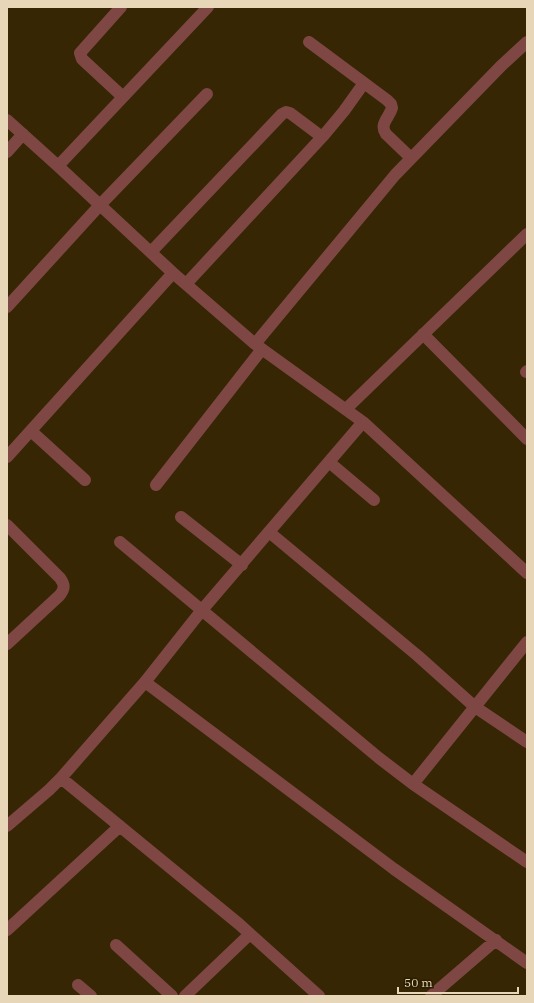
<svg xmlns="http://www.w3.org/2000/svg" width="534" height="1003" font-family="'IBM Plex Serif',serif">
  <style>
    .lines { fill: none; stroke-linecap: round; stroke-linejoin: round }
    .street { stroke: #7e4743; stroke-width: 12 }
  </style>
  <rect width="100%" height="100%" fill="#362604"/>
  <g class="lines">
    <path class="street" d="M121,7L80,53L82,59L123,97
      M309,42L387,100L391,104L392,108C389,118 379,124 386,134L411,158
      M7,120L58,166L173,273L255,344L363,422L527,573
      M7,152L23,134
      M58,166L208,7
      M151,252L282,114L286,112L290,113L322,137
      M186,284L324,135L344,111L364,83
      M7,307L100,205L207,94
      M423,334L527,439
      M255,344L395,175L501,66L527,42
      M526,372L527,371
      M346,409L527,234
      M31,431L85,480
      M7,457L173,273
      M329,462L374,500
      M156,485L262,349
      M181,517L242,565
      M7,525L60,578C65,585 65,589 59,596L7,644
      M269,532L418,656L475,707L527,742
      M120,542L379,758L413,784L527,862
      M145,682L394,869L527,963
      M61,778L239,924L319,996
      M413,784L527,642
      M7,826L49,790L61,778L145,682L202,610L363,422
      M7,930L120,826
      M116,945L172,996
      M78,985L91,996
      M185,996L250,934
      M431,996L496,940"/>
  </g>
  <rect width="534" height="1003" fill="none" stroke="#e7d7b8" stroke-width="16"/>
  <path d="M398 987v6h120v-6" fill="none" stroke="#e7d7b8" stroke-width="2"/>
  <text x="404" y="987" font-size="12" fill="#e7d7b8" stroke="#2b1d00" stroke-width="3" paint-order="stroke">50 m</text>
</svg>
